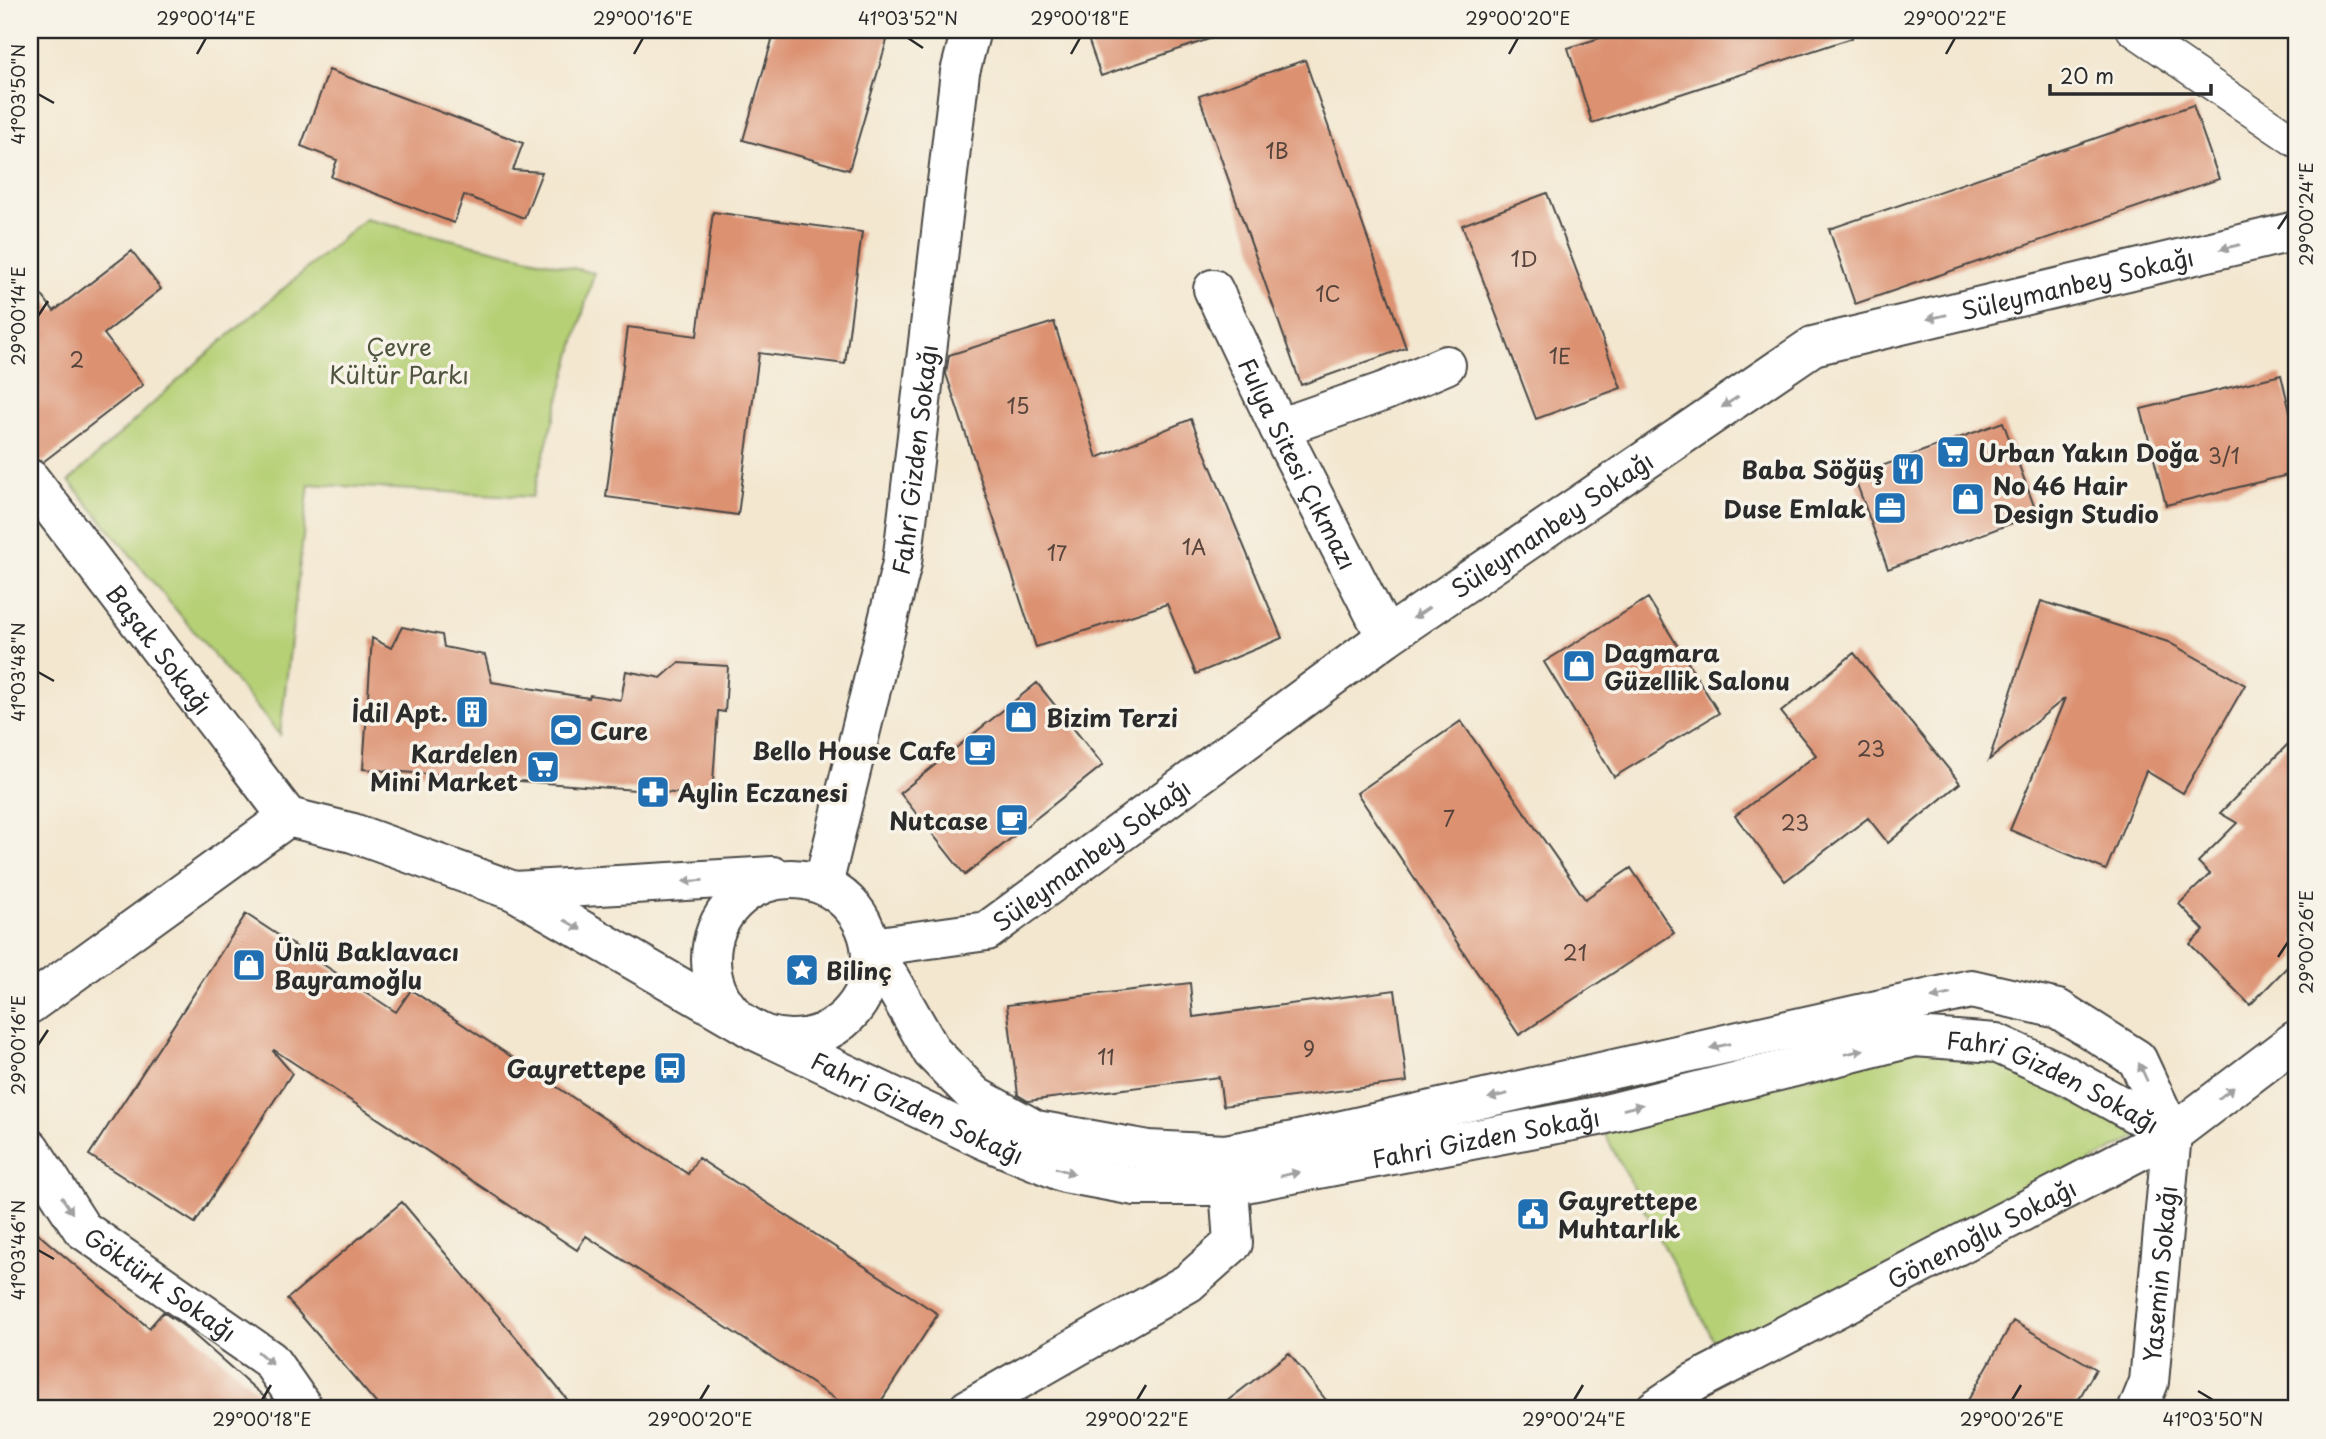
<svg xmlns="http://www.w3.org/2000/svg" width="2326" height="1439" font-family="'Playpen Sans',sans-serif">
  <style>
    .green { fill: #b6d076; stroke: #707e50; stroke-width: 2 }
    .building { fill: #dc9171 }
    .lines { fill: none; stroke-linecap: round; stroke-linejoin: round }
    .lane-casing { stroke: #494744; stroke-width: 33 }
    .street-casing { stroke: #494744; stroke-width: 42 }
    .lane { stroke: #fff; stroke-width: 30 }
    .street { stroke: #fff; stroke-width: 38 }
    .oneway { fill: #a0a0a0 }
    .ticks { fill: none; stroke: #2b2b2b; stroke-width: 2.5 }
    .labels { text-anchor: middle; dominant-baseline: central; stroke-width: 7; stroke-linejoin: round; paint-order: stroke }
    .number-label { font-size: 21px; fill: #57443c }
    .street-label { font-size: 24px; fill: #2b2b2b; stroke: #f7f3e8 }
    .park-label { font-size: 24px; fill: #4e543e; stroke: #f7f3e8 }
    .poi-label { font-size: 24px; font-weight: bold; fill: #2b2b2b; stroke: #f7f3e8; text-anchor: start }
    .neatline { fill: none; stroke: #2b2b2b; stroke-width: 2.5 }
    .ticks-label { font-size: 18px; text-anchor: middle; fill: #2b2b2b }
  </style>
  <rect width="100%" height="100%" fill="#f7f3e8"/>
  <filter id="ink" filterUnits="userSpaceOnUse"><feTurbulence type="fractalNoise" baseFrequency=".0143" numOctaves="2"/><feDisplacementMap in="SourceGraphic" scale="14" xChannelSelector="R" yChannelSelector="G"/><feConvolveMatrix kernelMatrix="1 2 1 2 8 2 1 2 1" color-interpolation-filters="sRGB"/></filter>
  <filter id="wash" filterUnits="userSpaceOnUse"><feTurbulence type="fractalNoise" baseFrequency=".00686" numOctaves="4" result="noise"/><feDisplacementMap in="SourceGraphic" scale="28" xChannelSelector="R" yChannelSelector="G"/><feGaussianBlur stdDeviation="1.57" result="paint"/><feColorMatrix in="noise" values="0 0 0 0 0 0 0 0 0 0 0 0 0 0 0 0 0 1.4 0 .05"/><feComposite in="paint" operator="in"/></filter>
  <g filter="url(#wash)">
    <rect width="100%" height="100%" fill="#f3e7d0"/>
    <path class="green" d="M365,219L594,273L532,497L309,484L280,735L69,481L200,360Z
      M1951,1040L2141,1135L1722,1356L1602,1129Z"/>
    <g id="blocks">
      <path class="building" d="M775,30H890L849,170L743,140Z
        M1085,30H1214L1215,37L1101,76Z
        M1625,30H1851L1852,38L1592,123L1568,48Z
        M1305,60L1406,348L1301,385L1199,96Z
        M329,70L523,143L513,170L542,172L524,218L464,195L454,223L331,177L337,160L301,146Z
        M2193,105L2219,179L1855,304L1829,229Z
        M1547,193L1621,388L1536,419L1462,225Z
        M713,212L862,232L845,364L759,353L738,515L606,497L628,327L697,336Z
        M132,251L161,289L104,334L143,385L43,462L30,458V280L54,311Z
        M1054,322L1097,458L1191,419L1282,638L1196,674L1167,604L1036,647L946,374L949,355Z
        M2281,375L2296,436V473L2166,505L2141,409Z
        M2003,422L2037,514L1888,569L1854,476Z
        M1648,598L1719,713L1614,777L1544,662Z
        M2041,601L2168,642L2245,685L2183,793L2146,771L2106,870L2010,830L2065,698L1989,760Z
        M402,627L442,635L444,647L485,655L492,682L589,698L590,695L621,700L626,671L661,678L678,663L728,666L725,712L718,711L712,796L363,769L372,638L391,648Z
        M1854,653L1960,783L1888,843L1868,818L1785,881L1735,816L1816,755L1781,712Z
        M1037,683L1103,765L965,875L900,793Z
        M1461,721L1585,899L1631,868L1674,933L1519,1035L1357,793Z
        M2296,736V958L2250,1005L2190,944L2204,930L2179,904L2210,874L2198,862L2237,823L2220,813Z
        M246,914L396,1012L411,990L688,1174L698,1158L938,1314L876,1409H851L586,1236L577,1250L274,1050L273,1051L292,1073L195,1223L89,1155Z
        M1190,983L1193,1017L1395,990L1407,1082L1223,1106L1219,1077L1028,1101L1018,1095L1007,1005Z
        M402,1202L530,1354L575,1409H381L287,1299Z
        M30,1227L149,1328L163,1312L185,1327L278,1409H30Z
        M2013,1321L2096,1369L2073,1409H1963Z
        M1289,1353L1333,1409H1217Z"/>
    </g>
  </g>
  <g filter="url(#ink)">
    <use href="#blocks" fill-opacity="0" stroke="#494744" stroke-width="2"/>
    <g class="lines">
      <defs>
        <path id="lane" d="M2132,30L2296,142"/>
        <g id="street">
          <path id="s1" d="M1213,289L1279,428L1386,637"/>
          <path d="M1279,428L1385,391L1446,365"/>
          <path id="s2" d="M30,479L288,817"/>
          <circle cx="791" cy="959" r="80"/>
          <path id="s3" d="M823,885L902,563L960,72L971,30"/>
          <path d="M514,891L773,876"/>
          <path id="s4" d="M872,947L987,931L1386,637L1813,346L2296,231"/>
          <path d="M872,947L932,1052L975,1096L1036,1130L1148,1150L1226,1154L1289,1142L1971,989L2058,1009L2137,1059L2172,1134"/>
          <path id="s5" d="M30,1004L288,817L353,833L514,891L758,1032L987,1141L1065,1173L1135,1186H1229L1598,1116L1915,1037L1996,1043L2064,1074L2172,1134"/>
          <path id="s6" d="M30,1148L82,1229L270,1360L304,1409"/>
          <path d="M968,1409L1188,1283L1233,1243L1227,1160"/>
          <path id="s7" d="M1655,1409L1695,1382L2172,1134L2296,1040"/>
          <path id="s8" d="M2138,1409L2149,1382L2172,1134"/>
        </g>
      </defs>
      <use href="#lane" class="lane-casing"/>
      <use href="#street" class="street-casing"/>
      <use href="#lane" class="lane"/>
      <use href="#street" class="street"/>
    </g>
    <defs><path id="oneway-solid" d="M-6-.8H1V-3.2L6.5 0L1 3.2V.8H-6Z" transform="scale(1.75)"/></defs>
    <g class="oneway">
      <use href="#oneway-solid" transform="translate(2230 247) rotate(167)"/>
      <use href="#oneway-solid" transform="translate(1937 317) rotate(167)"/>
      <use href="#oneway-solid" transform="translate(1730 402) rotate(146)"/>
      <use href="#oneway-solid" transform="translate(1421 613) rotate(146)"/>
      <use href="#oneway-solid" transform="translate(693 881) rotate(177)"/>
      <use href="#oneway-solid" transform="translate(573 925) rotate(30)"/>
      <use href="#oneway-solid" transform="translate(1941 996) rotate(167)"/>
      <use href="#oneway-solid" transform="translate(1720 1046) rotate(167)"/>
      <use href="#oneway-solid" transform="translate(1854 1052) rotate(-14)"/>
      <use href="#oneway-solid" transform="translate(2143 1072) rotate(-115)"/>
      <use href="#oneway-solid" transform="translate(2226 1093) rotate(-37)"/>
      <use href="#oneway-solid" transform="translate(1498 1096) rotate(167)"/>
      <use href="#oneway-solid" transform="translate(1633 1107) rotate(-14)"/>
      <use href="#oneway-solid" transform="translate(1065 1171) rotate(17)"/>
      <use href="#oneway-solid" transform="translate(1290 1174) rotate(-11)"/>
      <use href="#oneway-solid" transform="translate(67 1205) rotate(57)"/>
      <use href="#oneway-solid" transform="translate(265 1358) rotate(41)"/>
    </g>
  </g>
  <path class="ticks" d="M908,38L923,48M197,54L206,38M634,54L643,38M1071,54L1080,38M1509,54L1518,38M1946,54L1955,38M38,94L54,103M2278,229L2288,214M38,316L48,301M38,672L54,681M2278,957L2288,942M38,1045L48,1030M38,1250L54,1259M2198,1391L2213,1400M262,1400L271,1385M700,1400L709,1385M1137,1400L1146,1385M1574,1400L1583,1385M2012,1400L2021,1385"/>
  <defs>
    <symbol id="supermarket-square" viewBox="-11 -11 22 22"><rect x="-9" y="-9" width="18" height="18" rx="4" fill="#1f6fb2" stroke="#f7f3e8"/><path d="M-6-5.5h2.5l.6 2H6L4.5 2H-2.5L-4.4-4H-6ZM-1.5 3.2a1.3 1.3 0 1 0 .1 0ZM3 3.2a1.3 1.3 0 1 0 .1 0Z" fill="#fff"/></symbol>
    <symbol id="restaurant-square" viewBox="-11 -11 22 22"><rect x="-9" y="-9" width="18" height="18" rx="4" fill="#1f6fb2" stroke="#f7f3e8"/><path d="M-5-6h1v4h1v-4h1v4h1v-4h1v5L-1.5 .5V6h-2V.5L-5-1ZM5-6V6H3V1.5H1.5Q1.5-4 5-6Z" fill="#fff"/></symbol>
    <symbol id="shop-square" viewBox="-11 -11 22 22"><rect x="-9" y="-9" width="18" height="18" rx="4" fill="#1f6fb2" stroke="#f7f3e8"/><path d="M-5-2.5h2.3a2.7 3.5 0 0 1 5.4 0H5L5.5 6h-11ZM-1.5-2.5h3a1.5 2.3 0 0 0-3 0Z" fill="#fff"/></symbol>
    <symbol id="office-square" viewBox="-11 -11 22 22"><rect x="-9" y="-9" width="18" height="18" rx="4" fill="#1f6fb2" stroke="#f7f3e8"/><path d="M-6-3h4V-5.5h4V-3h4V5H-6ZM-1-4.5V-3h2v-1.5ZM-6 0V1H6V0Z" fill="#fff"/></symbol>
    <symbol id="building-square" viewBox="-11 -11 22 22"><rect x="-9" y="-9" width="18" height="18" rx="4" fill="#1f6fb2" stroke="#f7f3e8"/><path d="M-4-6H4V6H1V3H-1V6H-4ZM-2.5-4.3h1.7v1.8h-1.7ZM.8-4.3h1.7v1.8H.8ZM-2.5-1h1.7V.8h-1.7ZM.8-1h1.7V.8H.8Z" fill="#fff"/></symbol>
    <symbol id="stadium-square" viewBox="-11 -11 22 22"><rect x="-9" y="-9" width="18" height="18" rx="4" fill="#1f6fb2" stroke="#f7f3e8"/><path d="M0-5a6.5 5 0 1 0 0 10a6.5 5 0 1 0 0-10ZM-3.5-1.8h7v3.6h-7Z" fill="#fff"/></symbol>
    <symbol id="cafe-square" viewBox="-11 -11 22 22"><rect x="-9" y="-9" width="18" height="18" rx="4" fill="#1f6fb2" stroke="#f7f3e8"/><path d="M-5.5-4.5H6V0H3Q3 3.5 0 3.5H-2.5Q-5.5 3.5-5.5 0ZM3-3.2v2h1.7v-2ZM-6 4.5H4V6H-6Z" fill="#fff"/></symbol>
    <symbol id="pharmacy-square" viewBox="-11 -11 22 22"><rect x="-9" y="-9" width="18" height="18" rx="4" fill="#1f6fb2" stroke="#f7f3e8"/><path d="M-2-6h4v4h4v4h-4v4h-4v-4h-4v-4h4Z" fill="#fff"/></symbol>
    <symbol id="sight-square" viewBox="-11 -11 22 22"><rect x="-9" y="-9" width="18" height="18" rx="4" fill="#1f6fb2" stroke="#f7f3e8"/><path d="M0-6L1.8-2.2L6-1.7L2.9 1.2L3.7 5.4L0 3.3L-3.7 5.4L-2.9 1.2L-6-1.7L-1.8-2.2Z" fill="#fff"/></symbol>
    <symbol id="bus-square" viewBox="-11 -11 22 22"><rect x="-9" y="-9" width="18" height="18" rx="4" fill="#1f6fb2" stroke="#f7f3e8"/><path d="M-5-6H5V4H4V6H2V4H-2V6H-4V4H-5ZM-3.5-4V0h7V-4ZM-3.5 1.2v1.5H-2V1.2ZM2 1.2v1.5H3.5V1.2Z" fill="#fff"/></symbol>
    <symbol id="civic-square" viewBox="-11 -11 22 22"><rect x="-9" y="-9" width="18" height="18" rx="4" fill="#1f6fb2" stroke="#f7f3e8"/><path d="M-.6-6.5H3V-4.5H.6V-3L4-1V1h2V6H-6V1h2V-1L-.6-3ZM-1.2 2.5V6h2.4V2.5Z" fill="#fff"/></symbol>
  </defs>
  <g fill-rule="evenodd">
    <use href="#supermarket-square" x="1934" y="433" width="38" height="38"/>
    <use href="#restaurant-square" x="1889" y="450" width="38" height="38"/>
    <use href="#shop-square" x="1949" y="480" width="38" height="38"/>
    <use href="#office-square" x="1871" y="489" width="38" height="38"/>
    <use href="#shop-square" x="1560" y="647" width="38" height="38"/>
    <use href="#building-square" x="453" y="693" width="38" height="38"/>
    <use href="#shop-square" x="1002" y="698" width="38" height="38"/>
    <use href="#stadium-square" x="547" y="711" width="38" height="38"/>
    <use href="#cafe-square" x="961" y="731" width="38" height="38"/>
    <use href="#supermarket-square" x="524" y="748" width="38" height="38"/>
    <use href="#pharmacy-square" x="634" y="773" width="38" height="38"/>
    <use href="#cafe-square" x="993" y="801" width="38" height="38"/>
    <use href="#shop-square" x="230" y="946" width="38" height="38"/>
    <use href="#sight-square" x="783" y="951" width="38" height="38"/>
    <use href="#bus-square" x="651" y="1049" width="38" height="38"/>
    <use href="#civic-square" x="1514" y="1195" width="38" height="38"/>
  </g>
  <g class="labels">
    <g class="number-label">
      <text x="1277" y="150">1B</text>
      <text x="1524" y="258">1D</text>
      <text x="1328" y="293">1C</text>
      <text x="1560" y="355">1E</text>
      <text x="77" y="359">2</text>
      <text x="1018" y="405">15</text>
      <text x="2224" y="455">3/1</text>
      <text x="1194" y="546">1A</text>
      <text x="1057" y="552">17</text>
      <text x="1871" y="748">23</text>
      <text x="1449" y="818">7</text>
      <text x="1795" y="822">23</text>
      <text x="1575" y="952">21</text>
      <text x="1309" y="1048">9</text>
      <text x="1106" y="1056">11</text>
    </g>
    <g class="street-label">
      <text stroke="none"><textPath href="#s4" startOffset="1400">Süleymanbey Sokağı</textPath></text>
      <text stroke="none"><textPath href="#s3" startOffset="436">Fahri Gizden Sokağı</textPath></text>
      <text stroke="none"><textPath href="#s1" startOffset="194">Fulya Sitesi Çıkmazı</textPath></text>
      <text stroke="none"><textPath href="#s4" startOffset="812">Süleymanbey Sokağı</textPath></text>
      <text stroke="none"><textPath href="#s2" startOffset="214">Başak Sokağı</textPath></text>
      <text stroke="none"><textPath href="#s4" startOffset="245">Süleymanbey Sokağı</textPath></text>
      <text stroke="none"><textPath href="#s5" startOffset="2191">Fahri Gizden Sokağı</textPath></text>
      <text stroke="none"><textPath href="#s5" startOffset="1015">Fahri Gizden Sokağı</textPath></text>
      <text stroke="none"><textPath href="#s5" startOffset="1603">Fahri Gizden Sokağı</textPath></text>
      <text stroke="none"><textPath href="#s7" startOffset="371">Gönenoğlu Sokağı</textPath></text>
      <text stroke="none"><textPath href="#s8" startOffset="138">Yasemin Sokağı</textPath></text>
      <text stroke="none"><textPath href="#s6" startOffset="192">Göktürk Sokağı</textPath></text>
    </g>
    <g class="park-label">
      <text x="399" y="346">Çevre<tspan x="399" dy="28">Kültür Parkı</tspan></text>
    </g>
    <g class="poi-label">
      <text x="1978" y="452">Urban Yakın Doğa</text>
      <text x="1884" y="469" text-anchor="end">Baba Söğüş</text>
      <text x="1993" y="485">No 46 Hair<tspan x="1993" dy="28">Design Studio</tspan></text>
      <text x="1866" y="508" text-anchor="end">Duse Emlak</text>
      <text x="1604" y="652">Dagmara<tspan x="1604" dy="28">Güzellik Salonu</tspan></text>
      <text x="448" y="712" text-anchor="end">İdil Apt.</text>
      <text x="1046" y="717">Bizim Terzi</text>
      <text x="590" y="730">Cure</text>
      <text x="956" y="750" text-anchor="end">Bello House Cafe</text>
      <text x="518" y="753" text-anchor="end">Kardelen<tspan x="518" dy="28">Mini Market</tspan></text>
      <text x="678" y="792">Aylin Eczanesi</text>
      <text x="988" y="820" text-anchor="end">Nutcase</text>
      <text x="274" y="951">Ünlü Baklavacı<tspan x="274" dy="28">Bayramoğlu</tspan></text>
      <text x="826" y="970">Bilinç</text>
      <text x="646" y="1068" text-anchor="end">Gayrettepe</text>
      <text x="1558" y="1200">Gayrettepe<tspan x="1558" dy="28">Muhtarlık</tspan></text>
    </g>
  </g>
  <rect width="2326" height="1439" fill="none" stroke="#f7f3e8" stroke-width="77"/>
  <path d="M2050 84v10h161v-10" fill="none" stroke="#2b2b2b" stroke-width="3.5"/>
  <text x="2060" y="84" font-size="21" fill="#2b2b2b" stroke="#f7f3e8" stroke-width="5" paint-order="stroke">20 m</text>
  <rect x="38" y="38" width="2250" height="1362" class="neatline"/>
  <g class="ticks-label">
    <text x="206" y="25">29°00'14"E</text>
    <text x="643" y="25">29°00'16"E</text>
    <text x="908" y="25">41°03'52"N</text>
    <text x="1080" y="25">29°00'18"E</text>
    <text x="1518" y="25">29°00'20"E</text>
    <text x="1955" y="25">29°00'22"E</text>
    <text transform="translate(19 94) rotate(-90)" y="6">41°03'50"N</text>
    <text transform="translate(2307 214) rotate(-90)" y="6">29°00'24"E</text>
    <text transform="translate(19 316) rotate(-90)" y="6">29°00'14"E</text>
    <text transform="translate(19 672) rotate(-90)" y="6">41°03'48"N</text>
    <text transform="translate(2307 942) rotate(-90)" y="6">29°00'26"E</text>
    <text transform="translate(19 1045) rotate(-90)" y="6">29°00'16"E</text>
    <text transform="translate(19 1250) rotate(-90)" y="6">41°03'46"N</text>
    <text x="262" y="1426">29°00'18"E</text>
    <text x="700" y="1426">29°00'20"E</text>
    <text x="1137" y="1426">29°00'22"E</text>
    <text x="1574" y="1426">29°00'24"E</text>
    <text x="2012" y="1426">29°00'26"E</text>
    <text x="2213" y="1426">41°03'50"N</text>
  </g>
</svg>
